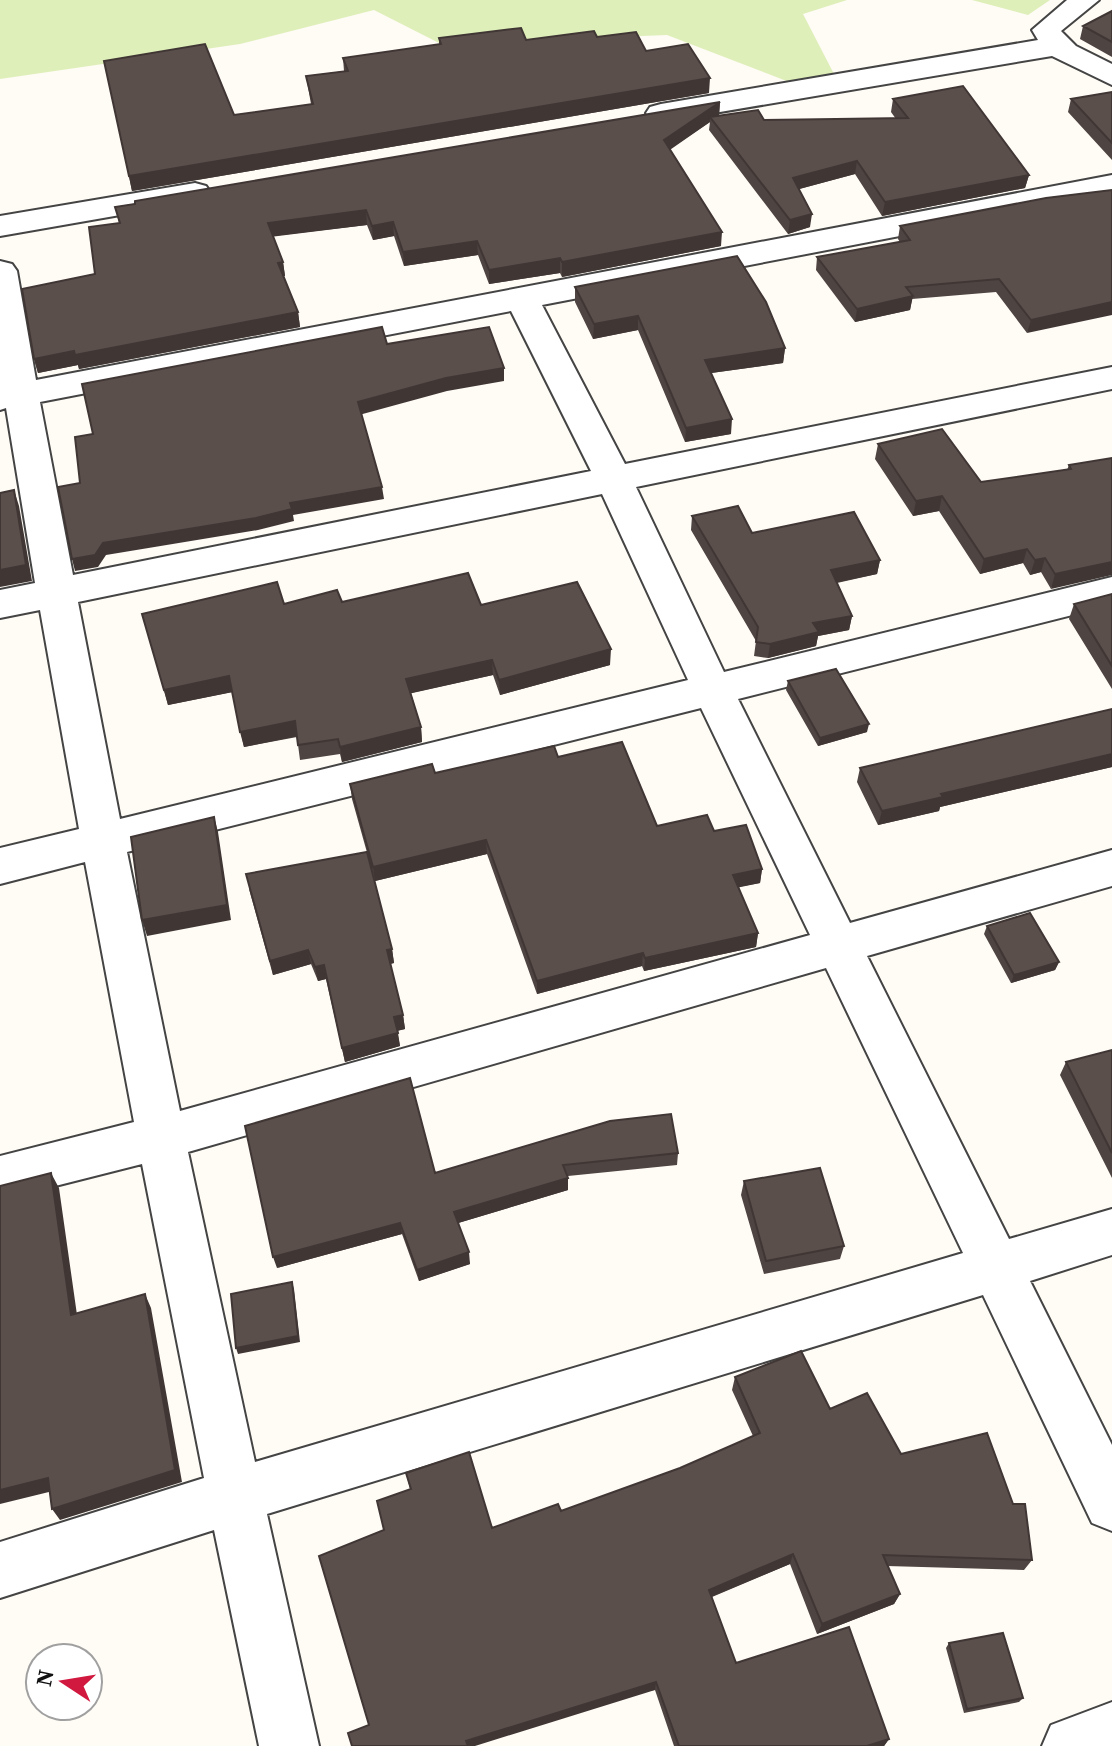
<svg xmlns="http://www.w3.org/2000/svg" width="1112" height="1746" font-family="'Source Serif 4',serif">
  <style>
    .green { fill: #deefb9 }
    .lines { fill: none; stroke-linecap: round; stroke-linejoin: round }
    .minor-casing { stroke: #444; stroke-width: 4 }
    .minor { fill: #fff; fill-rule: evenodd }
    .wall { fill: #4e4441 }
    .shaded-wall { fill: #403735 }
    .building { fill: #5b4f4c; stroke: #403735; stroke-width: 2 }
  </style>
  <rect width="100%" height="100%" fill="#fffbf5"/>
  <path class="green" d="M0,0H847L803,14L834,74L802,87L667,35L441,44L374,10L240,44L0,79Z
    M972,0H1050L1028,15Z"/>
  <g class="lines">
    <defs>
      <path id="minor" d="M1067,0H1099L1061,31L1076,46L1112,64V85L1052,56L661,122L650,119L646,113L650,107L661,104L1038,40L1032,30Z
        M1112,175V195L542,305L625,464L1112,367V389L636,487L724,672L1112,577V605L738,699L850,923L1112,850V886L867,956L1009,1239L1112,1209V1255L1030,1281L1112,1445V1531L1092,1523L983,1295L267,1514L319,1746H259L214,1530L0,1598V1542L204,1478L142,1164L0,1200V1156L134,1122L85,862L0,884V848L79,829L40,610L0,618V590L35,583L6,408L0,410V261L12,264L17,271L36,380ZM511,311L591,471L73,575L40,402ZM602,494L688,680L120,819L78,602ZM701,708L810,935L180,1111L127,852ZM826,968L963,1253L255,1462L188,1152Z
        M195,183L206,186L211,193L206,200L0,236V216Z
        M1112,1702V1746H1042L1051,1725Z"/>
    </defs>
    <use href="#minor" class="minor-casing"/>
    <use href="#minor" class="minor"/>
  </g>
  <path class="wall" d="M1112,11V57L1080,39L1083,26Z
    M597,37L646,51L709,93L132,191L104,61L234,115L311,104L306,76L344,71L343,58L439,45V38L526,40Z
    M1112,92V160L1068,112L1071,99Z
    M893,99L1029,175L1025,188L882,216L855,174L799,189L810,227L788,234L709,130L710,122L670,149L721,246L562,277L560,273L489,284L478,255L404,266L394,236L373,240L367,225L273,236L283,262L285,276H283L298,312L300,327L79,369L78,365L38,373L34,359L95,274L119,223L115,207L720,102L719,115L764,120L896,119L891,112Z
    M1112,190L1027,333L996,292L912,299L910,310L855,322L816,270L817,257L900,242L898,239L900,226Z
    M575,287L785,348L783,363L711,373L731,434L685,442L638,330L593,339L575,302Z
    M878,444L981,482L1067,470L1069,465L1112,458L1051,589L1041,572L1030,575L1023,563L980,574L939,511L913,516L875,459Z
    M692,516L752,533L880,560L877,574L837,583L852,616L849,630L818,636L816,646L768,658L754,656L756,641L691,530Z
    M1112,594V689L1069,619L1074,604Z
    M342,602L481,605L610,665L500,695L493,675L411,693L421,727L422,742L342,762L340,754L300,760L297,737L244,747L232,692L168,705L142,614L284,604Z
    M788,681L867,732L818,746L786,690Z
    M1112,709V767L940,807L939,811L878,825L857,782L860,768Z
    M558,757L657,826L714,831L762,869L760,883L738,887L758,933L756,947L644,971L642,966L537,994L487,854L375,881L352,799L350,784Z
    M249,889L392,949L394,963L390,964L403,1015L405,1029L397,1031L400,1046L345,1062L326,979L318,981L311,964L273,975Z
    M987,926L1059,962L1055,970L1011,983L984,934Z
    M1112,1050V1178L1060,1075L1066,1062Z
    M678,1153L677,1165L568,1176V1190L458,1223L470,1264L419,1281L402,1234L277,1268L435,1173Z
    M744,1181L844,1246L840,1259L764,1274L741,1195Z
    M735,1377L830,1409L901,1454L1032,1560L1024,1570L887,1566L900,1594L894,1604L817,1634L790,1564L712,1597L736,1663L889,1739L884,1746H674L655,1690L369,1725L384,1530L410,1489L406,1473L492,1528L561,1511L680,1468L753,1436L732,1390Z
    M949,1643L1023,1698L1019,1702L964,1713L946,1648Z"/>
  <path class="shaded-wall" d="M710,78L709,93L132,191L129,176Z
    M720,102L719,116L710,117V122L664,154V140Z
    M857,161L855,174L792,191L793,178Z
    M1029,175L1025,188L882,216L885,202Z
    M366,210L367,225L270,237L268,223Z
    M812,214L810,227L788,234L790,220Z
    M393,222L394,236L373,240L372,226Z
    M722,232L721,246L562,277V262Z
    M477,241L478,255L404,266L403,252Z
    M560,258V273L489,284V270Z
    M283,262L285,276L280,277L278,263Z
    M913,296L910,310L855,322L857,309Z
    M1112,302V315L1027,333L1031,320Z
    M298,312L300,327L79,369L78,365L38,373L34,359Z
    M638,316V330L593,339L594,324Z
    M785,348L783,363L704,374L705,360Z
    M504,368V381L447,391L359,415L358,402L446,378Z
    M732,419L731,434L685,442L686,428Z
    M382,487L384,499L293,515L294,521L258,530L106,555L98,567L75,571L72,559L103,543L290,503Z
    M14,490L19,506L32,581L0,587V570Z
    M942,496L939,511L913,516L916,501Z
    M1027,549L1023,563L980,574L984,559Z
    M1045,558L1041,572L1030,575L1035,560Z
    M880,560L877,574L829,584L831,570Z
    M1112,562V575L1051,589L1055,574Z
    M852,616L849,630L818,636L816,646L768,658L770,644L813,623Z
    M611,649L610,665L500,695L499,680Z
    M492,660L493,675L408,694L406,679Z
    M229,676L233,692L168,705L164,690Z
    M295,721L298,736L244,747L240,732Z
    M869,724L867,732L818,746L820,738Z
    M421,727L422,742L342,762L340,747Z
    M1112,754V767L940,807L939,811L878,825L882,811L941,794Z
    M214,817L218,832L231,920L147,936L142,920Z
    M486,840L487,854L375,881L373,867Z
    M762,869L760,883L731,889L733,875Z
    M758,933L756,947L644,971L645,958Z
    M392,949L394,963L389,964L387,950Z
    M308,950L311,964L273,975L270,961Z
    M643,953L642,966L537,994V981Z
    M1059,962L1055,970L1011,983L1014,975Z
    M324,965L326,979L318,981L315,967Z
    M403,1015L405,1029L396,1031L394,1017Z
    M398,1033L400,1046L345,1062L342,1048Z
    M51,1173L59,1188L79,1329L71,1315Z
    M568,1178V1190L455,1224L454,1212Z
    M400,1223L402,1234L277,1268L273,1257Z
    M469,1252L470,1264L419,1281L417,1270Z
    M292,1282L294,1289L300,1342L238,1354L236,1348Z
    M145,1294L151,1308L182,1482L60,1520L52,1509Z
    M48,1478L57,1490L0,1504V1490Z
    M793,1554L790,1564L706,1599L709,1590Z
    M900,1594L894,1604L817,1634L822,1624Z
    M656,1682L655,1690L475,1746H468L466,1741Z
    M889,1739L884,1746H867Z"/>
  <path class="building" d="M1112,11V42L1083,26Z
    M521,28L526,40L594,31L597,37L636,32L646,51L688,44L710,78L129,176L104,61L205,44L234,115L313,104L306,76L348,71L343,58L441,44L439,38Z
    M963,86L1029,175L885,202L857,161L793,178L812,214L790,220L710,117L758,110L764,120L908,118L893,99Z
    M1112,92V143L1071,99Z
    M720,102L664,140L722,232L562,262L560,258L489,270L477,241L403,252L393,222L372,226L366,210L268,223L283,262L278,263L298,312L75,355L74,351L34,359L22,289L95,274L89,227L120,223L115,207L135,204V201Z
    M1112,190V302L1031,320L999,279L906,287L913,296L857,309L817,257L910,240L900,226L1046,198Z
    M737,256L766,302L785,348L705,360L732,419L686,428L638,316L594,324L575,287Z
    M382,327L387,344L489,327L504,368L446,378L358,402L382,487L290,503L292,509L256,518L103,543L95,555L72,559L58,487L80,483L75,437L93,434L82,384Z
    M942,429L981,482L1071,469L1069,465L1112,458V562L1055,574L1045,558L1035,560L1027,549L984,559L942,496L916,501L878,444Z
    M14,490L26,565L0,570V493Z
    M738,506L752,533L854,512L880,560L831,570L852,616L813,623L819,632L770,644L756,642L758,627L692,516Z
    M468,573L481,605L577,582L611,649L499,680L492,660L406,679L421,727L340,747L338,739L298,745L295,721L240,732L229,676L164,690L142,614L277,582L284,604L337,590L342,602Z
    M1112,594V666L1074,604Z
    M836,669L869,724L820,738L788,681Z
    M1112,709V754L941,794L943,797L882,811L860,768Z
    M622,742L657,826L707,815L714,831L746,825L762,869L733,875L758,933L645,958L643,953L537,981L486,840L373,867L350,784L432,764L435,773L554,746L558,757Z
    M214,817L227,905L142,920L131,837Z
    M367,852L392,949L387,950L403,1015L394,1017L398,1033L342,1048L324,965L315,967L308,950L270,961L246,874Z
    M1030,913L1059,962L1014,975L987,926Z
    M1112,1050V1153L1066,1062Z
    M410,1078L435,1173L610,1121L671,1114L678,1153L563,1165L568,1178L454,1212L469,1252L417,1270L400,1223L273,1257L245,1126Z
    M820,1168L844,1246L766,1261L744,1181Z
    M51,1173L71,1315L145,1294L175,1470L52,1509L48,1478L0,1490V1186Z
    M292,1282L298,1336L236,1348L231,1294Z
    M801,1351L830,1409L867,1393L901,1454L987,1433L1013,1504H1025L1032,1560L883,1555L900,1594L822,1624L793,1554L709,1590L736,1663L849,1627L889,1739L867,1746H679L656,1682L466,1741L468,1746H352L348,1733L369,1725L319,1556L384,1530L377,1501L411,1489L406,1473L469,1452L492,1528L558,1504L561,1511L680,1468L760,1433L735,1377Z
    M1003,1633L1023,1698L967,1709L949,1643Z"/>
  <g transform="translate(64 1682) rotate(282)"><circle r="38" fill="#ffffff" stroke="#a0a0a0" stroke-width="2"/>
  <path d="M0-6L14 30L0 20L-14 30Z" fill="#d1183f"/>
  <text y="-12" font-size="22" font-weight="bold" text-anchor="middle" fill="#111111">N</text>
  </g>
</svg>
